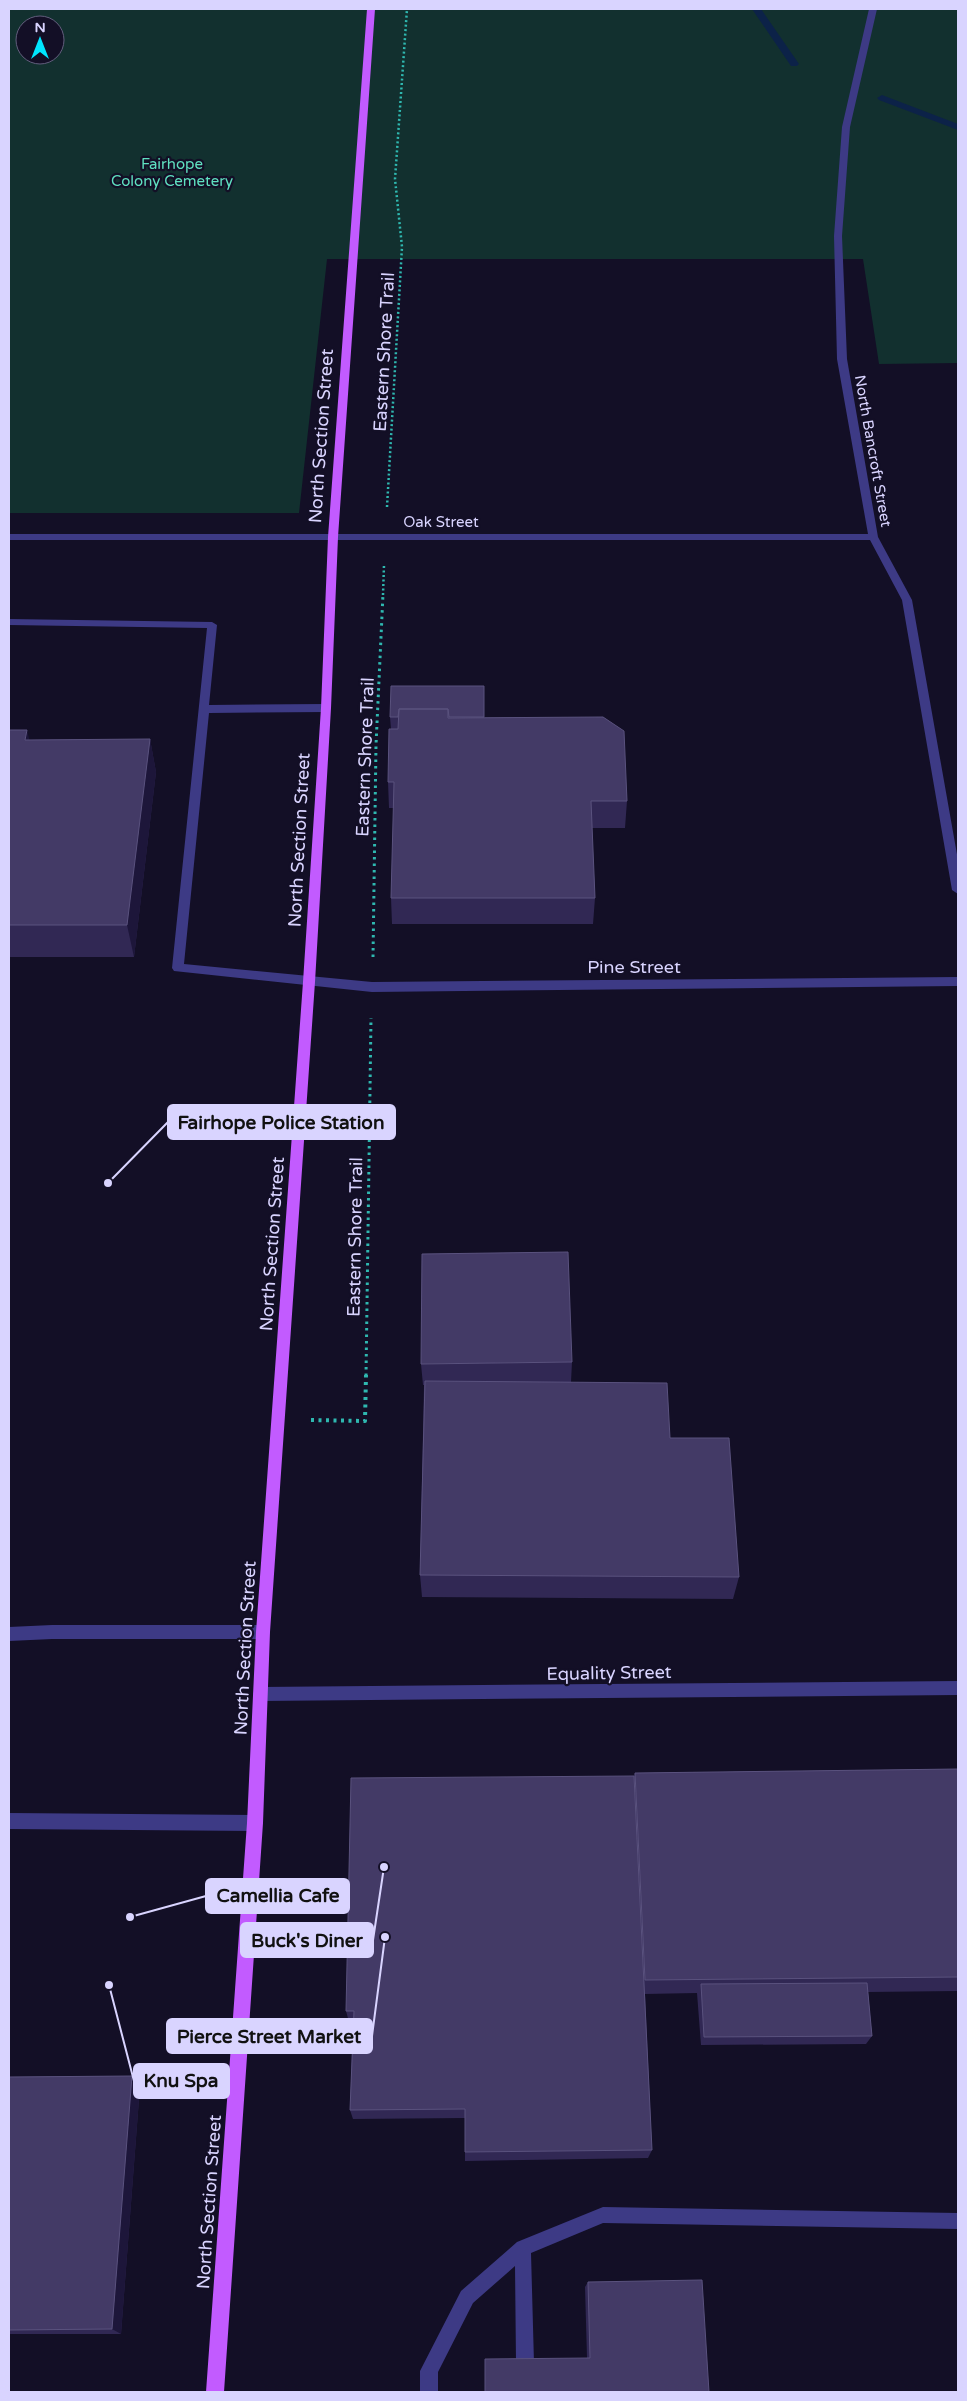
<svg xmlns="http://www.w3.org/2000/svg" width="967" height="2401" font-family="'Varela Round',sans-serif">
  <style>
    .green { fill: #12302f; fill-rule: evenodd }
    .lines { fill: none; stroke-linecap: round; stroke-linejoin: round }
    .stream { fill: #0c2248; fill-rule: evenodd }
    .path-far2 { stroke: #2fb8b0; stroke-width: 2.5; stroke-dasharray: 2 2.5; stroke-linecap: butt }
    .path-far1 { stroke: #2fb8b0; stroke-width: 3; stroke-dasharray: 2.5 4; stroke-linecap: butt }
    .path { stroke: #2fb8b0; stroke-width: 4; stroke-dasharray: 3 4.5; stroke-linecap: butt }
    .minor { fill: #3d3a85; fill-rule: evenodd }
    .major { fill: #c25bff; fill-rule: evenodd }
    .wall { fill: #312854 }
    .shaded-wall { fill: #1d163a }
    .building { fill: #433a66; stroke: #5a527e }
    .labels { text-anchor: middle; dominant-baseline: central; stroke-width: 4.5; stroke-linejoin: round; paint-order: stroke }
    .far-park-label { font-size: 15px; fill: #5fe0c0; stroke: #130f26 }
    .far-street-label { font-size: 15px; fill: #d9d4ff; stroke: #130f26 }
    .street-label { font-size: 18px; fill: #d9d4ff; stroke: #130f26 }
    .leader { fill: none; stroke: #d9d4ff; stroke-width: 2 }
    .callout-dot { fill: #d9d4ff; stroke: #130f26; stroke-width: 2 }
    .callout { fill: #d9d4ff; stroke: #d9d4ff; stroke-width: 2 }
    .callout-label { font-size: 19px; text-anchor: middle; font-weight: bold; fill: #111 }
  </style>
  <rect width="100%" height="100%" fill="#130f26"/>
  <path class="green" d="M9,9H958V363L879,364L863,259H327L299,513H9ZM25,25H55V55H25Z"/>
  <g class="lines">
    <path class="stream" d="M752,9H761L799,64L797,66H791Z
      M882,95L958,124V130L879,100L877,98Z"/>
    <path class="path-far2" d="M387,507L402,247L395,179L407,9
      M383,595L384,565"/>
    <path class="path-far1" d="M373,957L376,745L383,594
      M366,1376L371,1018"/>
    <path class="path" d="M311,1420L365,1421L366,1375"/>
    <path class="minor" d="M869,9H877L850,127L842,236L847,359L878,537L912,600L958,860V894L952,890L902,600L870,540H9V534H868L837,359L834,236L842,127Z
      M9,619L212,622L217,625L209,705L326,704L331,708L326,712L209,713L184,964L372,982L958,977V986L372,992L174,971L172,968L207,628L9,625Z
      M52,1625H263L268,1627L270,1632L268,1637L263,1639H52L9,1641V1627Z
      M958,1681V1695L260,1701L255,1699L253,1694L255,1689L260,1687Z
      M9,1813L255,1815L260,1818L263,1823L260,1828L255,1831L9,1829Z
      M603,2207L958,2213V2229L603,2223L531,2253L534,2363L531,2369L525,2372L519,2369L516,2363L515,2266L473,2303L438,2372V2392H420V2371L461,2291L517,2242Z"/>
    <path class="major" d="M367,9H375L338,537L331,708L315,982L270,1632L263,1823L224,2392H206L247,1823L256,1632L303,982L321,708L328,537Z"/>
  </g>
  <path class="wall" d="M484,686V718L627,801L625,828H592L595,898L593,924H392L391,898L394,808H389L388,782L391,729L390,717Z
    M9,730L29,740L150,739L156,772L134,957H9Z
    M572,1362L571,1382L670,1438L739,1577L733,1599L422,1597L420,1575L424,1385H423L421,1364Z
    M958,1769V1991L868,1992L872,2036L866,2044L701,2045L697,1993L645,1994L652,2150L648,2158L465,2161V2118L353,2119L350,2110L353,2022H349L346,2011L634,1776L635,1773Z
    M132,2076L140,2086L121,2334H9V2077Z
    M588,2282L709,2392L587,2358L585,2287Z"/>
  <path class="shaded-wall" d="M27,730L35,763L25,740Z
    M150,739L156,772L134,957L127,925Z
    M132,2076L140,2086L121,2334L112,2329Z"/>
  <path class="building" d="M391,686H484V717H449L448,709H399L398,717H390Z
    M399,709H448V718L603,717L624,731L627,801H591L595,898H391L394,782H388L389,729H398Z
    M9,730H27L25,740L150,739L127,925H9Z
    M568,1252L572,1362L421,1364L422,1254Z
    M425,1381L667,1383L670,1438H729L739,1577L420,1575Z
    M958,1769V1977L645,1980L635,1773Z
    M634,1776L652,2150L465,2152V2109L350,2110L354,2011H346L351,1778Z
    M867,1983L872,2036L704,2037L701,1984Z
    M132,2076L112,2329L9,2330V2077Z
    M702,2280L709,2392H485V2359L590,2358L588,2282Z"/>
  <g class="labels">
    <g class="far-park-label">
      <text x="172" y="164">Fairhope<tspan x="172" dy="17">Colony Cemetery</tspan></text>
    </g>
    <g class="far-street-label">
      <text transform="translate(873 451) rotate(80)">North Bancroft Street</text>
      <text x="441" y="522">Oak Street</text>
    </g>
    <g class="street-label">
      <text transform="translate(384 352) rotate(-87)">Eastern Shore Trail</text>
      <text transform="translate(321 436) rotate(-86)">North Section Street</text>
      <text transform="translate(365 757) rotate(-88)">Eastern Shore Trail</text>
      <text transform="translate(299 840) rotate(-87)">North Section Street</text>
      <text x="634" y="967">Pine Street</text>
      <text transform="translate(355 1237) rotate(-89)">Eastern Shore Trail</text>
      <text transform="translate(272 1244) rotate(-86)">North Section Street</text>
      <text transform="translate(245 1648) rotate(-87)">North Section Street</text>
      <text transform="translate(609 1673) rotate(-1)">Equality Street</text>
      <text transform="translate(209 2202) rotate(-86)">North Section Street</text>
    </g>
  </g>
  <path class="leader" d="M108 1183L168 1122M130 1917L206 1896M384 1867L373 1940M385 1937L372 2036M109 1985L134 2081"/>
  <g class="callout-dot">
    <circle cx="108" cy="1183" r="5"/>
    <circle cx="130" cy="1917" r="5"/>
    <circle cx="384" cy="1867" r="5"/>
    <circle cx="385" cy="1937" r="5"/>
    <circle cx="109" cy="1985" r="5"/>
  </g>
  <g class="callout">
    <rect x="168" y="1105" width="227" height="34" rx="5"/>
    <rect x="206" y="1879" width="143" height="34" rx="5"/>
    <rect x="241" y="1923" width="132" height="34" rx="5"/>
    <rect x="167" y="2019" width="205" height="34" rx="5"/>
    <rect x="134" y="2064" width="95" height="34" rx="5"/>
  </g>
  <g class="callout-label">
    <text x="281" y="1129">Fairhope Police Station</text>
    <text x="278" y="1902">Camellia Cafe</text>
    <text x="307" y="1947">Buck's Diner</text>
    <text x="269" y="2043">Pierce Street Market</text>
    <text x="181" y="2087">Knu Spa</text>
  </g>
  <rect width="967" height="2401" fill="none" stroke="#d9d4ff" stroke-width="20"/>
  <g transform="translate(40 40)"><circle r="24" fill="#130f26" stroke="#625e7d"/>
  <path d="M0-4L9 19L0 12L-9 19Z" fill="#00e5ff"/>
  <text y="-8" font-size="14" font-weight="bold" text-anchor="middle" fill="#d9d4ff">N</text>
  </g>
</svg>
